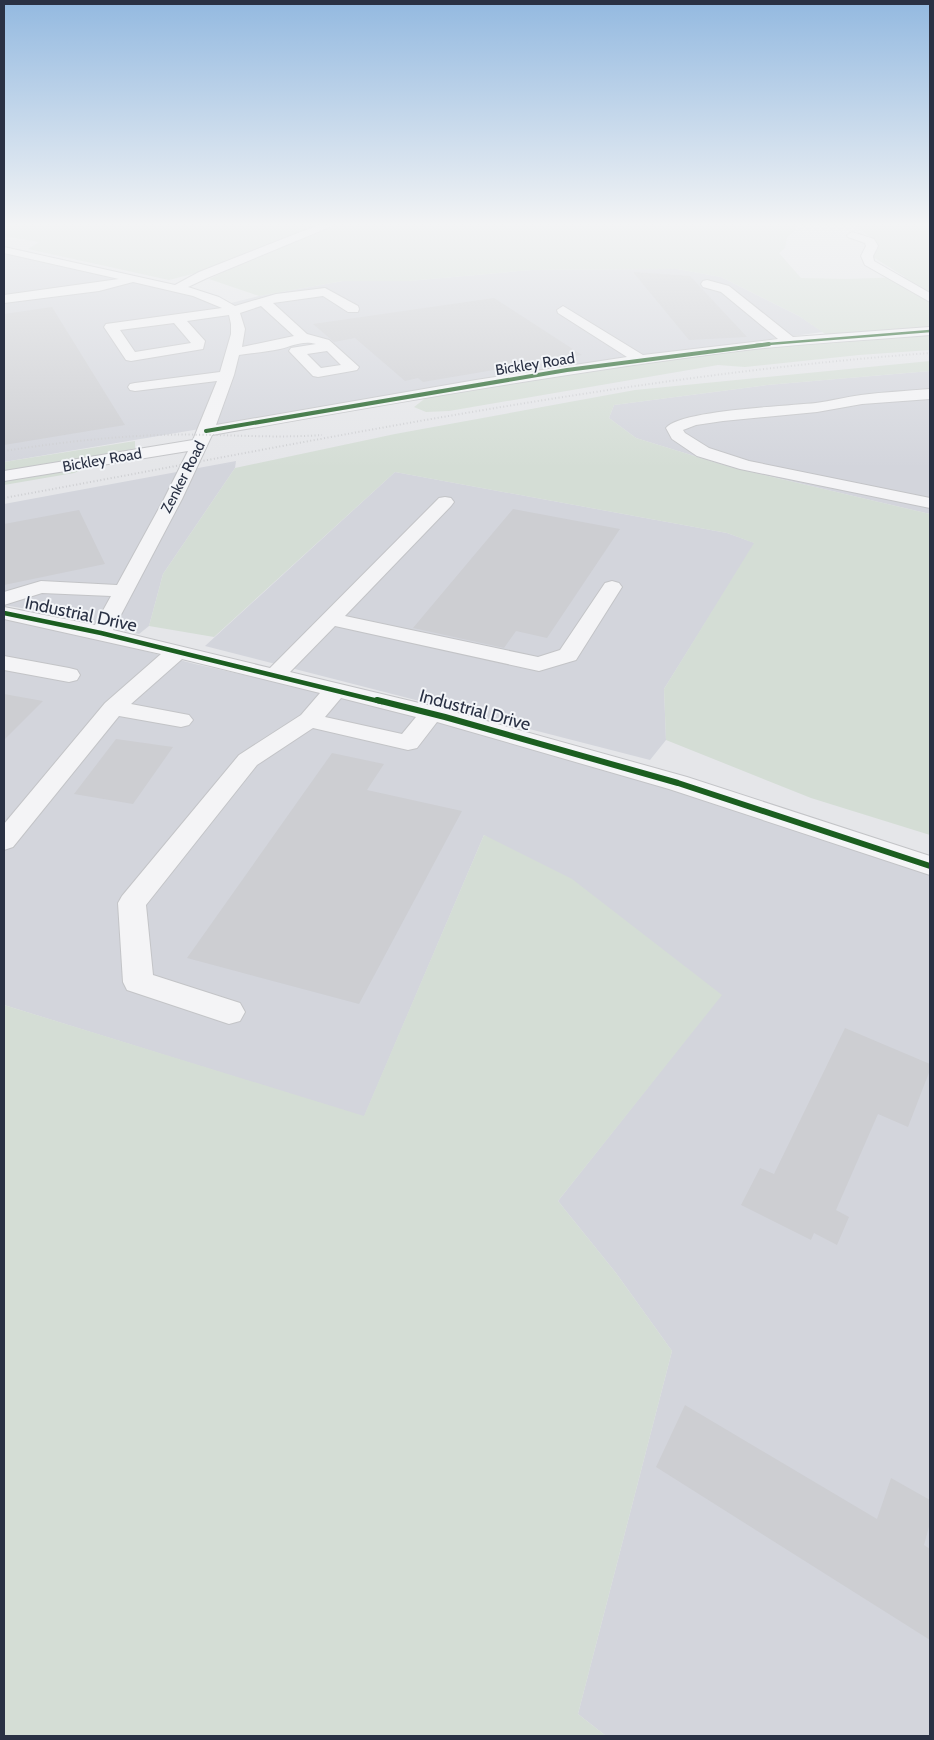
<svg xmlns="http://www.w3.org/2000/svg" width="934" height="1740" font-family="Cabin,sans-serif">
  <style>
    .built { fill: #d3d5dc }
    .green { fill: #d4ddd5 }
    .building { fill: #cdced2 }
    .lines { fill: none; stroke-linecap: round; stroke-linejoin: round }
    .minor-casing { stroke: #c3c4c7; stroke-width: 2 }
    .minor { fill: #f4f4f6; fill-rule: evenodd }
    .rail { stroke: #cdced1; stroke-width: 2; stroke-dasharray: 1 2.5; stroke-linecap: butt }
    .cycleway-far3-casing { stroke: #f3f5f8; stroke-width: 4 }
    .cycleway-far2-casing { stroke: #f3f5f8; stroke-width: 5.5 }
    .cycleway-far1-casing { stroke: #f3f5f8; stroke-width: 7 }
    .cycleway-casing { stroke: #f3f5f8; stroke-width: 9 }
    .cycleway-far3 { stroke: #1b5e20; stroke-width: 2.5 }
    .cycleway-far2 { stroke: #1b5e20; stroke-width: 4 }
    .cycleway-far1 { stroke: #1b5e20; stroke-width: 4.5 }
    .cycleway { stroke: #1b5e20; stroke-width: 6 }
    .labels { text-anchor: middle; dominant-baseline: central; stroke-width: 4; stroke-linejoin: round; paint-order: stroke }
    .far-street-label { font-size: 15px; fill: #2a3144; stroke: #f3f5f8 }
    .street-label { font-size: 18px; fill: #2a3144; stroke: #f3f5f8 }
  </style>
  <rect width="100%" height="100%" fill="#e5e6e9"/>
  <path class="built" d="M4,253L183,291L219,306L259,296L343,281H408L531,270L677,269L721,277L799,316L823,332L579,365L4,462Z
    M930,371V514L730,467L636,438L609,418L614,405L767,385Z
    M236,461L235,468L163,574L149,626L139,634L68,616L4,605V504Z
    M395,472L727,533L755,543L664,689L666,740L650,760L205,646Z
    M4,618L52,627L195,664L385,707L712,798L930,872V1736H606L578,1714L672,1351L616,1273L558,1201L721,995L484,835L364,1117L4,1005Z"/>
  <path class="green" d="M4,224H321L204,271L169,280L28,249L39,242L4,236Z
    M342,224H800L787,238L785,248L779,253L801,278L846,279L905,277L873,257V239L852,224H930V350L859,355L745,367L718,365L449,411L426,412L414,407L432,393L571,370L831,338L799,316L721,277L677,269L531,270L408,281H343L259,296L209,279L246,261Z
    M930,361V371L767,385L614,405L609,418L636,438L730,467L930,514V835L811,798L666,740L664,689L754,543L727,533L395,472L214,637L149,626L163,574L235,468L395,434L635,390Z
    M135,441V449L74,473L4,485V462Z
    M484,835L572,879L722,995L558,1201L616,1273L672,1351L578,1714L606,1736H4V1005L364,1116Z"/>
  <path class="building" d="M633,272L690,276L747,337L689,340Z
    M494,298L582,355L423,382L418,378L405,381L355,338L334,342L313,324Z
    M52,307L125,425L4,445V314Z
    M513,509L620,529L547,638L516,631L504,648L413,628Z
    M79,510L105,564L4,585V524Z
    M4,694L43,701L4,740Z
    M116,739L173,747L133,804L74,794Z
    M332,753L384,764L367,790L462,811L359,1004L187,958Z
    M845,1028L930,1064V1070L908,1127L878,1114L836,1210L849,1217L837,1245L814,1233L811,1240L741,1205L760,1168L774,1174Z
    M685,1405L877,1519L891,1478L930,1500V1523L924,1545L930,1549V1640L656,1467Z"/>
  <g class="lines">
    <defs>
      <path id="minor" d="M321,224H337L207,278L188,287L219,297L235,306L276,294L325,288L358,306L359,309L358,312H348L323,296L273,303L307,334L329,340L359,367L357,370L352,371L318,377L313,376L289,351L291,348L316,344C303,340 292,346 280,349C266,352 253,353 239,355L234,375L216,425L476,380L627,357L558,313L557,310L563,306L643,355L778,339L721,292L703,287L701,284L703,281L707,280L729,286L793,337L930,327V335C869,340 807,343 746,350C567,372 389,404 212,435L182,499L113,630L270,668L439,498L445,497L451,498L454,502L451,506L345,616L538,657L560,650L605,583L612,581L619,583L622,587L576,660L539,671L335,626L290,672L440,708L687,777L930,856V875L669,789L437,722L417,748L408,750L313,728L257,765L146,905L153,975L240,1003L245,1012L240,1021L229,1024L127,990L123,982L118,903L122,896L239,755L301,715L320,693L182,659L131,704L189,715L193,720L189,725L181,727L119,716L13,847L4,850V824L105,703L161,654L4,619V607L95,625L111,596L42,593L4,605V592L41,581L117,585L164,499L188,451L4,481V471L193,440L217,381L135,391L130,390L128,387L130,384L135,383L220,372L231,334V324L229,315L187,321L205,341L203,349L131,361L126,360L104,327L106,324L222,308L193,296L133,282L99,291L4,303V295L119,279L4,253V247L175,285L199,272ZM261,306L294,336L242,347L245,329L240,313ZM174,323L191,343L135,352L120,330ZM327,351L341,365L321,368L307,354ZM341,698L416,717L402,734L325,717Z
        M852,232L874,239L878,246L873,256L874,261L930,293V302L865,265L861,256L866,246L865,243L848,237L847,235Z
        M930,389V399L862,404L817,412L723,421L696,425L683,430L685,433L709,448L749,461L930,498V508L740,469L697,456L672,439L666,428C679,410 790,406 816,403C831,401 846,397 861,395C884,392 907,391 930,389Z
        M4,656L69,668L77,670L80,675L77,680L69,682L4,670Z"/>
    </defs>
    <use href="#minor" class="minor-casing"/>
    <use href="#minor" class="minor"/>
    <path class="rail" d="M4,451C55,443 107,437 159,435C213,433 268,439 322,435
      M4,498C311,442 618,376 930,353"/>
    <defs>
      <path id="cycleway-far3" d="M756,345L930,331"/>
      <path id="cycleway-far2" d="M206,431L567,370L769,344"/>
      <path id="cycleway-far1" d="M4,613L101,633L382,702"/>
      <path id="cycleway" d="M377,700L445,717L678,783L930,866"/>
    </defs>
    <use href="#cycleway-far3" class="cycleway-far3-casing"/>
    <use href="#cycleway-far2" class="cycleway-far2-casing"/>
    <use href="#cycleway-far1" class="cycleway-far1-casing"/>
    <use href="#cycleway" class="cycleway-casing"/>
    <use href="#cycleway-far3" class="cycleway-far3"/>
    <use href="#cycleway-far2" class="cycleway-far2"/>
    <use href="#cycleway-far1" class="cycleway-far1"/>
    <use href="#cycleway" class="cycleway"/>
  </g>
  <linearGradient id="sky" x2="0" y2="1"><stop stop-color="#93b9e0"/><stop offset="0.48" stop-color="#f3f4f5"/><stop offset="1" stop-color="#f3f4f5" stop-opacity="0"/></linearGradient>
  <rect width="934" height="468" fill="url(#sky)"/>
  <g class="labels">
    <g class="far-street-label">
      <text transform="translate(535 364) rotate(-9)">Bickley Road</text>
      <text transform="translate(102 460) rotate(-10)">Bickley Road</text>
      <text transform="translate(183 477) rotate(-63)">Zenker Road</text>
    </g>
    <g class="street-label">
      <text transform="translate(81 614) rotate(12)">Industrial Drive</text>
      <text transform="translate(475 710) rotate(15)">Industrial Drive</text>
    </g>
  </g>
  <rect width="934" height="1740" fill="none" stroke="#2a3144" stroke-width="10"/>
</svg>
